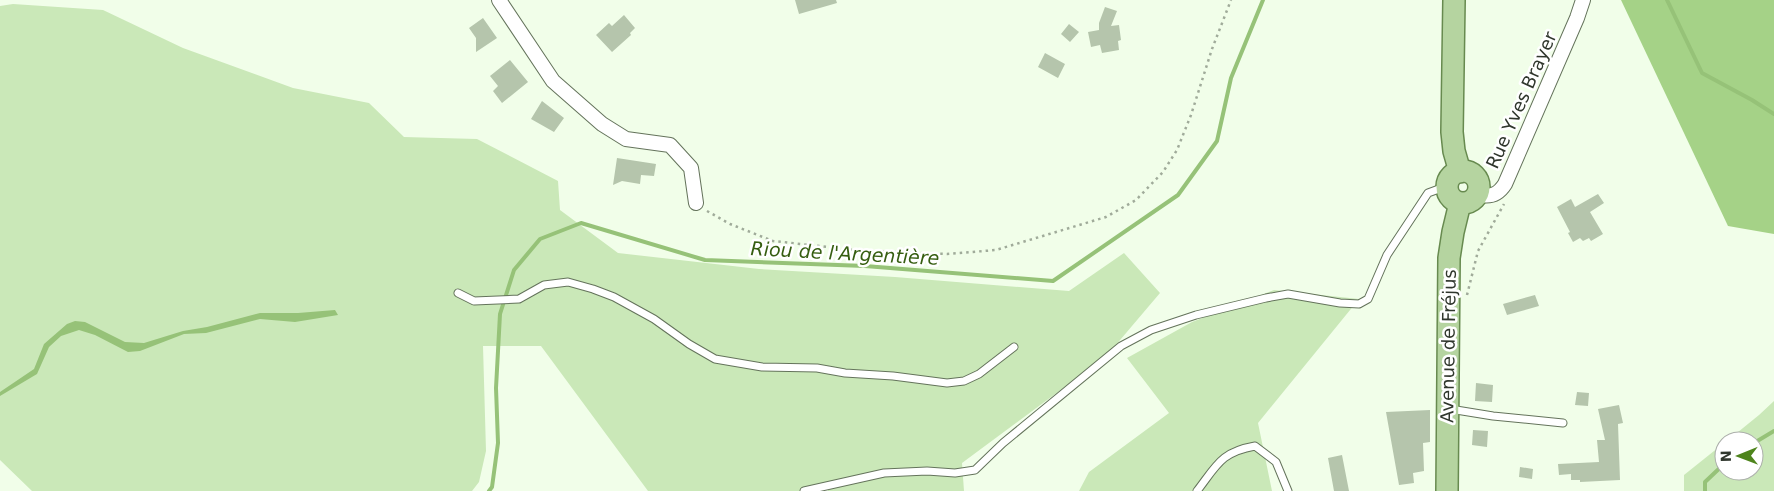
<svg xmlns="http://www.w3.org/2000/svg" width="1774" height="491" font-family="'DejaVu Sans',sans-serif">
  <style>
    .green { fill: #cae8b8 }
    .forest { fill: #a5d287 }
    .water { fill: #96c278 }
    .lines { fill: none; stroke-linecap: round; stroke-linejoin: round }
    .stream { stroke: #96c278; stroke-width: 4 }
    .building { fill: #b5c5ac }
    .lane-casing { stroke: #64735b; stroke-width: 9 }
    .street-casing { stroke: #64735b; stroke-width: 16 }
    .primary-casing { stroke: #678a4f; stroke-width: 24 }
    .path { stroke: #a0ab9a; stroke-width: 2.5; stroke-dasharray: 2.5 4; stroke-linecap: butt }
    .lane { stroke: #fff; stroke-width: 7 }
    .street { stroke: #fff; stroke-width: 14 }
    .primary { stroke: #b5d4a0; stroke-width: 21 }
    .labels { text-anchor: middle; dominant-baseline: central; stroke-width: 5; stroke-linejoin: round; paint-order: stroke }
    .street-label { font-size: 18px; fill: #30372d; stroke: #fff }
    .water-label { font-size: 19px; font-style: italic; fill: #365e11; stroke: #fff }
  </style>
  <rect width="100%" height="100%" fill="#f1fee9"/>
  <path class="green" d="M13,4L103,10L183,48L293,88L369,103L404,137L477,139L558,181L560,210L618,253L759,269L895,277L1069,291L1124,253L1160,293L1115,346L1066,386L962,463L964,491H828L827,486L804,491H648L541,346H483L486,451L479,482L472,491H32L0,460V6Z
    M1274,290L1359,299L1258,423L1272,491H1079L1089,472L1169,413L1127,358L1192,322Z
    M1774,401V491H1684V475L1724,443V471H1754V441H1727L1759,415Z"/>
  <path class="forest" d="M1621,0H1774V234L1728,226Z"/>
  <path class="water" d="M335,310L338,315L295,322L260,319L206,333L184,334L140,351L128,352L95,335L79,330L61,336L49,347L37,374L0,396V392L34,369L44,344L67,324L75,321L85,322L125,342L144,343L183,331L207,327L260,313H298Z"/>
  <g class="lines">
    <path class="stream" d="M1667,0L1702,73L1752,100L1774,114
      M1754,443L1774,431
      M489,491L492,487L498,443L496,388L500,314L514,270L540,239L581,223L705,260L865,266L1053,281L1178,195L1217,141L1231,78L1263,0
      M1705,491V482L1724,464"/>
  </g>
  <path class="building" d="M795,0H836L837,3L799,14Z
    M1105,7L1117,11L1111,26L1119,25L1121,40L1118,41L1119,50L1102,53L1100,45L1091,47L1088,32L1099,30V23Z
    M624,15L635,28L630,33L631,35L612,52L596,35L609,23L612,26Z
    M483,18L497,38L476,52V38L469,28Z
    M1069,24L1079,32L1070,42L1061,34Z
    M1045,53L1065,64L1058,78L1038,67Z
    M510,60L528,82L502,103L493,91L498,86L490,76Z
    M542,101L564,118L554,132L531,119Z
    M617,158L656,164L654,176L641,175L640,184L622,181L613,185Z
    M1598,194L1604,203L1590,212L1603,234L1591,241L1589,238L1583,241L1580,238L1573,242L1568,233L1570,232L1557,207L1571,199L1575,207Z
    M1535,295L1539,306L1507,315L1503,304Z
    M1476,383L1493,385L1492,402L1475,401Z
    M1577,392L1589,393L1588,406L1575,405Z
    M1619,405L1623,423L1618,424L1620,480L1580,482V480H1571V474L1559,475L1558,464L1599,462L1597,440H1605L1598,409Z
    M1430,410V442L1423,443L1424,471L1413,473L1414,483L1399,485L1386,412Z
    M1473,430L1488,431L1487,447L1472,445Z
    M1342,455L1349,491H1334L1328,458Z
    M1520,467L1533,469L1532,479L1519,477Z"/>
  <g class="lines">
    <defs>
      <path id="lane" d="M458,293L474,301L519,299L544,285L568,282L593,289L614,297L654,319L689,344L715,359L762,367L817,368L845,373L893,376L947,383L964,381L979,374L1014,347
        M1450,409L1493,416L1563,423
        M804,491L884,473L927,471L955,473L975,470L1003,443L1121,346L1151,330L1196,315L1266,298L1288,294L1340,303L1359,304L1368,299L1387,255L1428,193L1447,186
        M1197,491C1217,465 1221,452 1255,446L1276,462L1288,491"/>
      <path id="street" d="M499,0L553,81L602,124L626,139L670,145L691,168L696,203
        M1477,194C1490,198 1498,195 1505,184L1577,18L1583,0"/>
      <path id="primary" d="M1454,0L1452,132L1454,151L1460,172
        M1447 187a16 16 0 1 1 32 0a16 16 0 1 1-32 0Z
        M1447,491L1449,258L1453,232L1460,203"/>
    </defs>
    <use href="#lane" class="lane-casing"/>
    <use href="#street" class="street-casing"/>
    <use href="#primary" class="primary-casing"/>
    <path class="path" d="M707,211L730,224L773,241L864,251L947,254L996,250L1106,217L1136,200L1163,172L1177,150L1191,115L1212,49L1231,0
      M1467,295L1478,251L1504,204"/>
    <use href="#lane" class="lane"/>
    <use href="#street" class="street"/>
    <use href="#primary" class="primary"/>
  </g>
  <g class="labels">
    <g class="street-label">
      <text transform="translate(1521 100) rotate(-66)">Rue Yves Brayer</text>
      <text transform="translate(1448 346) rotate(-89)">Avenue de Fréjus</text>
    </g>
    <g class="water-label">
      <text transform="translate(845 253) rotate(3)">Riou de l'Argentière</text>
    </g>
  </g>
  <g transform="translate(1739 456) rotate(269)"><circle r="24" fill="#ffffff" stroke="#acafab"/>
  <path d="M0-4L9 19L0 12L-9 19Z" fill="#4e841c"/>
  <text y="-8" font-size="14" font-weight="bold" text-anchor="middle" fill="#30372d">N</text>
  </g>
</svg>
